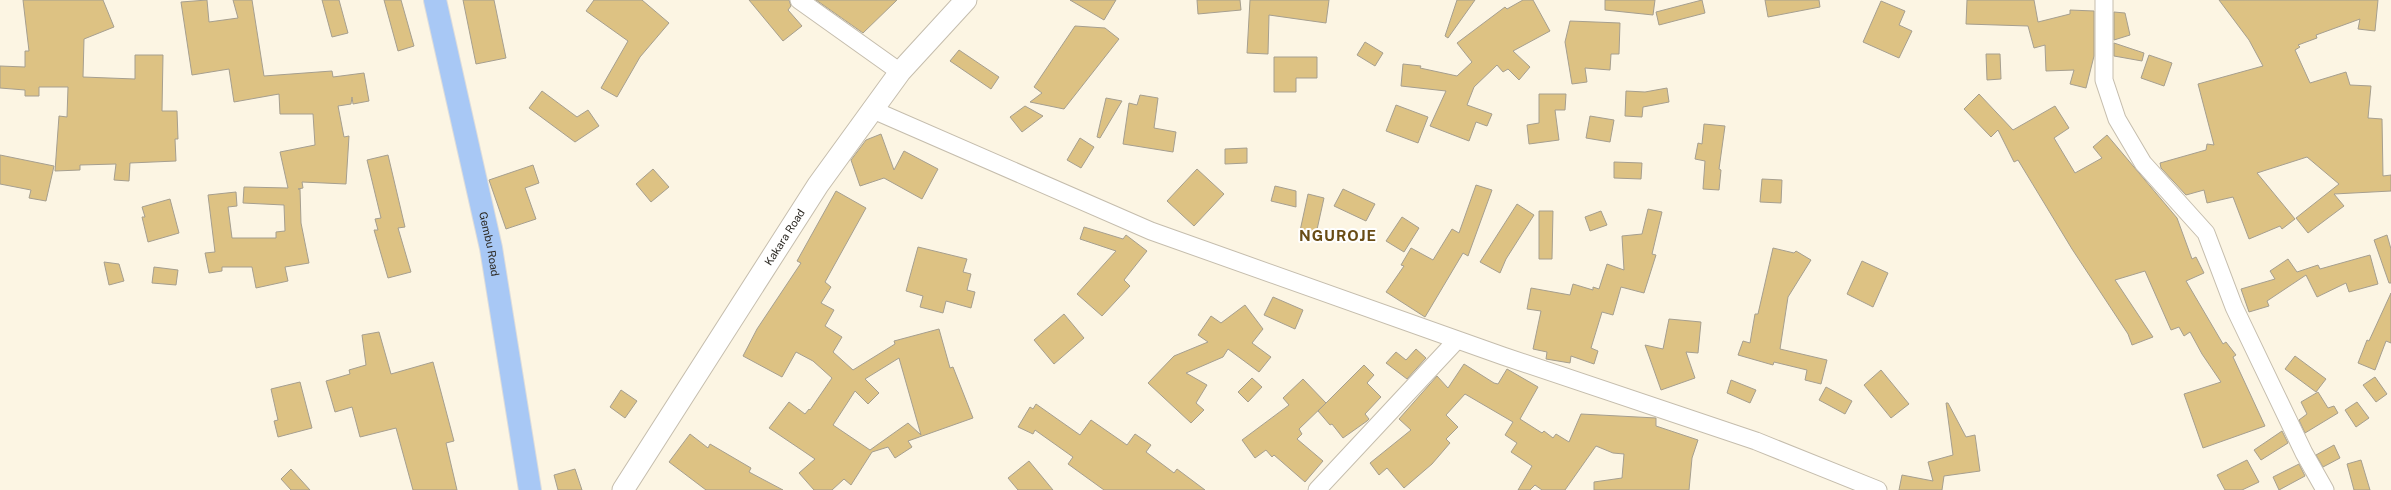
<svg xmlns="http://www.w3.org/2000/svg" width="2391" height="490" font-family="'Public Sans',sans-serif">
  <style>
    .building { fill: #ddc283; stroke: #a69f8f; fill-rule: evenodd }
    .lines { fill: none; stroke-linecap: round; stroke-linejoin: round }
    .minor-casing { stroke: #c5bdad; stroke-width: 19 }
    .tertiary-casing { stroke: #c5bdad; stroke-width: 23 }
    .primary-casing { stroke: #dddddc; stroke-width: 24 }
    .minor { stroke: #fff; stroke-width: 17 }
    .tertiary { stroke: #fff; stroke-width: 21 }
    .primary { stroke: #a8c8f5; stroke-width: 22 }
    .labels { text-anchor: middle; dominant-baseline: central; stroke-width: 4; stroke-linejoin: round; paint-order: stroke }
    .street-label { font-size: 11px; fill: #2c2923; stroke: #fff }
    .district-label { font-size: 15px; font-weight: bold; letter-spacing: 1px; fill: #694c15; stroke: #fff }
  </style>
  <rect width="100%" height="100%" fill="#fcf5e3"/>
  <path class="building" d="M23,0H103L114,27L84,39L83,77L135,79V55H163L162,111H177L178,139H175L176,161L130,163L129,181L114,180L116,164L80,165V170L55,171L59,116L67,117L68,87H39V96H25V90L0,88V66L25,67V51H29Z
    M207,0L209,22L238,18L233,0H252L264,76L332,71L333,77L364,73L369,101L353,104L352,97L351,104L338,106L344,137L349,136L346,184L302,182L303,188L298,189H300L301,223L309,263L285,267L288,281L256,288L252,267H222V271L209,273L205,253L215,252L208,195L236,192L237,206L228,207L232,238H276V232L285,231L284,205L243,203L244,187L288,188L280,152L315,145L313,114H280L279,94L234,102L229,69L192,75L181,2Z
    M322,0H339L348,33L332,37Z
    M384,0H401L414,46L398,51Z
    M463,0H494L506,58L476,64Z
    M594,0H642L669,23L640,57L617,97L601,88L628,41L586,11Z
    M749,0H789L791,6L788,10L802,26L783,41Z
    M816,0H897L863,33Z
    M1070,0H1116L1104,20Z
    M1197,0H1240L1241,10L1198,14Z
    M1250,0H1329L1326,23L1269,15L1268,54L1247,53Z
    M1457,0H1475L1448,38L1445,36Z
    M1523,0H1533L1550,31L1513,51L1530,67L1519,80L1508,69L1503,72L1497,65L1474,87L1467,105L1492,114L1487,126L1476,122L1469,141L1430,126L1446,91L1401,86L1403,64L1421,66L1420,68L1457,76L1472,62L1457,43L1505,7L1507,9Z
    M1605,0H1655L1653,15L1605,10Z
    M1702,0L1705,13L1659,25L1656,12Z
    M1765,0H1819L1820,7L1768,17Z
    M1967,0H2034L2038,22L2070,14V10L2094,11V56L2086,88L2070,84L2074,70L2046,71L2045,45L2034,48L2028,26L1966,24Z
    M2219,0H2378L2375,31L2358,29L2360,19L2316,35L2317,38L2298,45L2300,47L2295,50L2310,83L2346,72L2350,85L2371,86L2368,118L2382,119L2383,176L2391,175V191L2334,194L2344,206L2308,233L2296,218L2339,184L2307,157L2257,173L2295,219L2282,229L2280,226L2249,239L2233,197L2207,203L2204,190L2186,195L2161,168L2160,163L2206,150L2207,144L2214,145L2198,84L2263,66L2249,40Z
    M1881,1L1905,11L1899,25L1912,31L1899,58L1863,42Z
    M2114,12L2125,13L2130,35L2114,40Z
    M1570,21L1620,23L1619,54H1611L1610,70L1585,68L1587,82L1572,84L1565,42Z
    M1075,26L1105,28L1119,39L1064,109L1030,102L1042,93L1034,87Z
    M1365,42L1383,53L1375,66L1357,55Z
    M2114,43L2144,53L2142,61L2114,56Z
    M959,50L999,77L991,89L950,61Z
    M1986,54H2000L2001,79L1987,80Z
    M2149,55L2172,63L2164,86L2141,78Z
    M1274,57H1317V78H1296V92H1274Z
    M1667,88L1669,102L1643,107L1642,117L1625,116L1626,91L1645,92Z
    M542,91L577,117L588,110L599,126L575,142L529,108Z
    M1539,94H1566L1565,110H1555L1559,140L1529,144L1527,125L1539,123Z
    M1979,94L2013,130L2055,106L2069,128L2054,138L2075,173L2102,158L2093,147L2107,135L2177,218L2192,259L2196,257L2204,273L2186,281L2223,344L2226,342L2236,355L2233,357L2265,426L2203,448L2184,394L2221,382L2202,354L2190,332L2184,336L2179,327L2171,330L2145,271L2115,280L2153,337L2132,345L2128,334L2072,249L2018,160L2014,162L1998,130L1991,137L1964,109Z
    M1140,95L1158,98L1154,128L1176,132L1173,152L1123,144L1129,103L1137,105Z
    M1106,98L1122,101L1100,138L1097,137Z
    M1396,105L1428,117L1418,143L1386,131Z
    M1025,106L1043,116L1022,132L1010,117Z
    M1590,116L1614,120L1610,142L1586,138Z
    M1704,124L1725,126L1719,169L1721,170L1719,190L1703,189L1705,161L1695,159L1698,143L1702,144Z
    M881,134L894,170L904,151L938,169L922,199L884,178L860,186L851,160L866,140Z
    M1080,138L1094,147L1081,168L1067,160Z
    M1247,148V163L1225,164V149Z
    M0,155L54,166L46,201L29,198L31,190L0,184Z
    M388,155L405,227L398,228L411,272L388,278L374,230H378L375,219L381,218L367,160Z
    M1614,162L1642,163L1641,179L1614,178Z
    M533,165L539,183L525,188L536,219L506,229L489,180Z
    M653,169L669,187L651,202L636,184Z
    M1197,169L1224,194L1194,226L1167,201Z
    M1762,179L1782,180L1781,203L1760,202Z
    M1476,185L1492,190L1468,256L1463,253L1425,317L1386,292L1404,266L1401,265L1411,248L1433,260L1452,229L1459,233Z
    M1275,186L1296,191V207L1271,201Z
    M1343,189L1375,204L1366,221L1334,206Z
    M836,191L866,208L825,282L831,287L821,303L834,310L825,326L842,337L833,352L853,370L895,344L894,341L939,329L950,368L953,367L973,418L908,441L912,447L895,458L888,447L872,452L851,485L844,479L832,490H814L799,473L815,459L769,428L789,402L805,414L809,409L810,410L832,378L813,361L796,352L782,377L743,356L757,329L801,263L797,261ZM899,358L921,435L908,423L870,450L833,425L855,391L868,404L879,393L865,379Z
    M1308,194L1324,198L1316,234L1300,231Z
    M170,199L179,233L148,242L142,217H145L142,207Z
    M1517,204L1534,215L1506,259L1500,273L1480,262Z
    M1648,209L1662,212L1652,254L1656,255L1644,293L1621,287L1613,315L1602,312L1591,348L1598,351L1594,364L1571,356L1570,363L1546,359L1547,352L1533,349L1541,311L1527,309L1531,288L1570,295L1573,284L1593,290V287L1599,289L1607,264L1624,270L1622,236L1642,234Z
    M1539,211H1553L1552,259H1539Z
    M1601,211L1607,225L1590,231L1585,217Z
    M1402,217L1419,228L1404,252L1386,241Z
    M1084,227L1123,239L1126,235L1147,251L1124,280L1130,286L1102,316L1077,294L1116,251L1080,239Z
    M2387,235L2391,249V283H2389L2374,240Z
    M918,247L967,259L963,272L971,274L967,290L975,292L971,308L946,301L943,313L920,307L923,296L906,291Z
    M1773,248L1794,253L1796,251L1811,260L1788,297L1780,349L1827,360L1821,384L1805,380L1807,370L1774,362L1773,365L1738,355L1743,341L1750,343L1755,314H1758Z
    M2370,255L2378,284L2349,292L2346,283L2317,297L2306,275L2267,301L2269,306L2249,312L2241,289L2275,279L2270,271L2288,259L2297,272L2318,265L2320,269Z
    M1862,261L1888,273L1873,307L1847,294Z
    M104,262L119,264L124,281L109,285Z
    M154,267L178,270L176,285L152,283Z
    M2391,293V343L2386,341L2375,370L2358,363L2367,340L2369,341Z
    M1273,297L1303,310L1295,329L1264,315Z
    M1245,305L1263,329L1252,343L1271,357L1259,372L1228,349L1223,357L1186,373L1207,385L1196,403L1204,410L1191,423L1148,383L1174,356L1208,342L1198,335L1211,316L1221,323Z
    M1064,314L1084,338L1054,364L1034,340Z
    M1669,319L1701,322L1698,353L1686,352L1695,378L1661,390L1645,345L1663,349Z
    M379,332L391,374L433,362L454,441L446,443L457,490H413L396,428L360,437L352,407L335,412L326,381L350,374L349,370L366,365L362,335Z
    M1416,349L1426,358L1407,379L1386,363L1396,352L1406,360Z
    M2295,356L2326,379L2316,392L2285,369Z
    M1464,364L1494,383L1498,384L1507,369L1538,387L1520,419L1542,433L1544,431L1553,438L1556,434L1569,442L1581,414L1656,418V426L1698,440L1692,458L1689,490H1594V482L1622,478L1624,454L1613,453L1596,446L1565,490H1542L1535,485L1530,490H1518L1532,466L1511,452L1517,443L1505,435L1513,422L1465,394L1446,415L1458,427L1446,439L1450,443L1432,464L1404,488L1387,468L1379,475L1370,463L1411,430L1399,419L1437,376L1448,388Z
    M1364,365L1374,375L1367,383L1381,397L1365,414L1369,419L1367,421L1343,438L1332,424L1330,425L1318,411Z
    M1881,370L1909,404L1891,418L1864,385Z
    M2375,377L2387,394L2376,402L2363,385Z
    M1252,378L1262,387L1248,402L1238,392Z
    M1303,379L1326,403L1299,429L1302,434L1297,439L1323,461L1305,482L1274,455L1272,457L1266,450L1255,458L1242,440L1289,405L1283,398Z
    M1731,380L1756,390L1750,403L1727,393Z
    M300,382L312,428L278,437L274,421L278,420L271,389Z
    M1826,387L1852,401L1845,414L1819,400Z
    M621,390L637,401L625,418L610,407Z
    M2318,392L2328,408L2334,406L2338,413L2305,433L2299,420L2307,414L2301,402Z
    M2357,402L2369,418L2356,427L2345,410Z
    M1946,403H1948L1966,437L1975,435L1980,471L1944,476L1942,490H1899L1902,475L1933,481L1928,462L1953,455Z
    M1036,404L1080,435L1091,420L1127,445L1135,434L1151,445L1146,452L1174,473L1177,469L1205,490H1104L1068,464L1073,457L1035,430L1033,434L1018,427L1030,407L1033,409Z
    M2282,431L2288,443L2261,460L2254,450Z
    M690,434L708,448L710,444L751,468L749,472L783,490H706L669,462Z
    M2334,445L2340,458L2323,467L2316,455Z
    M2247,460L2259,482L2242,490H2225L2217,475Z
    M2361,460L2370,490H2354L2347,464Z
    M1029,461L1053,490H1018L1008,478Z
    M2299,464L2305,476L2279,490L2273,477Z
    M291,469L310,490H291L281,479Z
    M575,469L582,490H558L554,475Z"/>
  <g class="lines">
    <defs>
      <path id="minor" d="M799,0L900,72
        M2104,0V80L2117,119L2143,163L2206,233L2234,307L2304,453L2325,490
        M871,109L1151,231L1503,356L1756,441L1878,490
        M1317,490L1457,340"/>
      <g id="tertiary">
        <path id="s1" d="M623,490L818,185L900,72L966,0"/>
      </g>
      <g id="primary">
        <path id="s2" d="M435,0L491,248L530,490"/>
      </g>
    </defs>
    <use href="#minor" class="minor-casing"/>
    <use href="#tertiary" class="tertiary-casing"/>
    <use href="#primary" class="primary-casing"/>
    <use href="#minor" class="minor"/>
    <use href="#tertiary" class="tertiary"/>
    <use href="#primary" class="primary"/>
  </g>
  <g class="labels">
    <g class="street-label">
      <text stroke="none"><textPath href="#s1" startOffset="300">Kakara Road</textPath></text>
      <text stroke="none"><textPath href="#s2" startOffset="250">Gembu Road</textPath></text>
    </g>
    <g class="district-label">
      <text x="1338" y="235">NGUROJE</text>
    </g>
  </g>
</svg>
